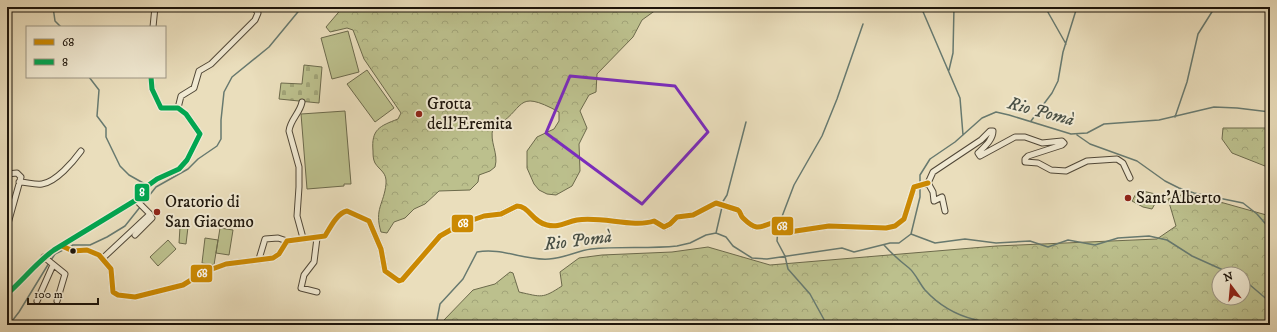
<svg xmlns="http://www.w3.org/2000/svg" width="1277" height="332" font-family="'IM FELL DW Pica',serif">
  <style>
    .green { fill: #bcc08d; stroke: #6c6a4c }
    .forest { fill: url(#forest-crowns); stroke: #6c6a4c; fill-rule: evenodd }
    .cemetery { fill: url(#cemetery-stones); stroke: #6c6a4c }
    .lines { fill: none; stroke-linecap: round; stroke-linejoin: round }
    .stream { stroke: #67796f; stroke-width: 1.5 }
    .street-casing { stroke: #504737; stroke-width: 7 }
    .street { stroke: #f1ead3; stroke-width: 5 }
    .bus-1-casing { stroke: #f1ead3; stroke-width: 8 }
    .bus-2-casing { stroke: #f1ead3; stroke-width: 8 }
    .bus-1 { stroke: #cb8902; stroke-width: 5 }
    .bus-2 { stroke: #00a651; stroke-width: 5 }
    .marked { fill: none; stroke: #7b2cbf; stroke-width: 3; stroke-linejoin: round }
    .poi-dot { fill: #8f2418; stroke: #f1ead3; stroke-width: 1.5 }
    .bus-dot { fill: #1d150b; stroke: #f1ead3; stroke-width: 1.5 }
    .labels { text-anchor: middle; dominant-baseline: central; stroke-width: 4; stroke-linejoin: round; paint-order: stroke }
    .poi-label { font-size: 17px; fill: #1d150b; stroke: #f1ead3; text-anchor: start }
    .water-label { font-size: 18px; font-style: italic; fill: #484f45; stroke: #f1ead3 }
    .line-badge { stroke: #f1ead3; stroke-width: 1.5 }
    .badge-label { font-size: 11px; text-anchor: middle; font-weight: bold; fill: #fff }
  </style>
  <defs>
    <pattern id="forest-crowns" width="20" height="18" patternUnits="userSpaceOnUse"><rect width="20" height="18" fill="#bcc08d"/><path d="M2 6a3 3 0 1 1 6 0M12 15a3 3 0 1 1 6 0" fill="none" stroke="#a1a478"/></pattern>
    <pattern id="cemetery-stones" width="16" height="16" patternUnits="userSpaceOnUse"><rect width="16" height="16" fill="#bcc08d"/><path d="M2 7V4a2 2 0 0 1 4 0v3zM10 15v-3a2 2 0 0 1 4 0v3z" fill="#a1a478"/></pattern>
  </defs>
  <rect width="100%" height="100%" fill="#eadebc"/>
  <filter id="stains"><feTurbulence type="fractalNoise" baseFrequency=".005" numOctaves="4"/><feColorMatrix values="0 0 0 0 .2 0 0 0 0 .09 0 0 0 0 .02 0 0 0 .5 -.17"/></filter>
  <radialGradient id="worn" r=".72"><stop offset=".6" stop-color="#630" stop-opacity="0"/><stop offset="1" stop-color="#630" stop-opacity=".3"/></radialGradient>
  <path class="green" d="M348,31L359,72L332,79L321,38Z
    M367,70L394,108L375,122L347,84Z
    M345,111L351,184H344V186L307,189L301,114Z
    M1138,190L1160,195L1152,209L1143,207L1132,201Z
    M180,227H188L186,244L179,243Z
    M220,228L233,230L229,255L216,253Z
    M205,238L218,240L214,265L202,263Z
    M168,240L176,249L158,266L150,257Z"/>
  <path class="forest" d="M343,7H660L642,20L633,37L597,74L596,92L589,95L580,111L587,128L579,144L580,171L572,186L556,195L547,194L539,190L534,184L527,168V151L537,137L554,129L559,121V112C513,87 527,110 493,128C489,142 499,153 495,167L490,171L479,175L478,182L470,190L439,191L425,204L414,209L405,218L394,222L387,233L381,232C374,209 384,204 386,184C387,172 380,171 375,163C373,159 373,155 373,151C371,129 380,126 398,119L401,113L364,59L353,30L347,28L330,32L326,27Z
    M1223,128H1270V168L1232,153L1222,139Z
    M1188,193L1270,216V325H442L444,320L473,290L495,284L510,272L513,273L519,292C542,297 542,299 562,286L560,272L579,258L602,255L672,252L708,247L770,265L996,246L1157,239L1176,226L1168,199ZM1219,274H1243V298H1219Z"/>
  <path class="cemetery" d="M304,65L322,67L319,103L279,99L281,83L302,84Z"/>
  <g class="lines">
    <path class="stream" d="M53,7L55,21L61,27
      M921,7L960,98L963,135
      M1045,7L1066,44
      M949,70L953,53L954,7
      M89,77L99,90L97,116L106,128V137L120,166L129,175L145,184
      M1175,117L1187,82L1198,34L1215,7
      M1031,121L1052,93L1058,81L1063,52L1077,7
      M1077,135L1090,144L1137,161L1165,181L1179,188L1194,193L1243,203L1257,214L1270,229
      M920,183V175L930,159L955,142L982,118L996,112L1009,115L1071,134L1087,133L1104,124L1159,120L1214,107L1237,108L1270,112
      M722,203L727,195L746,122
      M716,233L722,207
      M911,234L935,243L965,239L996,243L1030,241L1048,247L1068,240L1095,245L1118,238L1149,236L1167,240L1192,256L1232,274
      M884,245C892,254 900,261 909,268C916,274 919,283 925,290C956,324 993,324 1035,325
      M68,248L73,245H90L107,237L125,226L156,187L188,169L198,159L217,146L221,139V120L224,92L232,77L269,47L302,7
      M51,260L55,254L65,249
      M1243,279L1270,302
      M9,325L19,312L49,263
      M436,325L440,304L463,279L477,252C502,247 524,261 549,259C564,258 577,251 591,249C620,246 649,249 677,246L690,243L706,235L716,233L726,237L733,246L752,258L767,259L842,248L854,252L890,243H899L911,234L920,197V187
      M827,325L810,294L788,269L785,256L777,241L778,227L794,185L822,136L837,99L863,24
      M1060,325C1071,321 1080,316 1090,325"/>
    <defs>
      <path id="street" d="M153,27L155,7
        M302,102C300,113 290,120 289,131L299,167V187L297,216L303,238
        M178,108L181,96L194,88L199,71L211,64L255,20L258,13L254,7
        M7,174L17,173L21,177L7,227
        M19,182C27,182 34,185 42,184C56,182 73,162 81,151
        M928,183L933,172L981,140L990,131H993C993,140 984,147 978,153L980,156L1015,137H1025L1042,143L1062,141L1064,143L1062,145L1028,156L1025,159V162L1038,163L1051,170L1066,171L1087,161L1117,159L1123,163L1130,178
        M928,183L933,192L934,201L942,197L945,211
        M135,235L152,218L150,214
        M317,238L314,262L304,275L301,288L317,292
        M62,246L73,251L87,250L99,255L111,269L113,292L118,295L135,297L183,285L204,272L226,264L273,258L279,254L287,241L325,236C330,228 337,213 347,211L369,221L381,249L385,271L399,281L402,280L440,236L461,224L484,216L501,214L517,206C529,206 532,222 547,225C559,228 566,222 577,220C602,216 633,228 654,221L664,227L670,224L677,217L693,215L716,203L738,210C741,212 740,215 743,218C757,232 760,227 777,221L789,232L829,226L886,228L895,226L904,219L914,187L928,183
        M44,257L65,274L57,301
        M103,258L150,214L136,200
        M259,259L265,239L278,238L287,241
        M7,294C23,280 37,262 54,250L136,200L146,187L157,179L179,169L187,160L200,134L186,114L178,108H161L152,89L151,77
        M37,301L53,265"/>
    </defs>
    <use href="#street" class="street-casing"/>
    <use href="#street" class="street"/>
    <defs>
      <path id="bus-1" d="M62,246L73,251L87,250L99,255L111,269L113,292L118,295L135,297L183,285L204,272L226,264L273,258L279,254L287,241L325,236C330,228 337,213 347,211L369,221L381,249L385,271L399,281L402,280L440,236L461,224L484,216L501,214L517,206C529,206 532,222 547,225C559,228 566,222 577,220C602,216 633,228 654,221L664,227L670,224L677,217L693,215L716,203L738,210C741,212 740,215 743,218C757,232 760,227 777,221L789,232L829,226L886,228L895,226L904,219L914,187L928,183"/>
      <path id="bus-2" d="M7,294C23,280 37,262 54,250L136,200L146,187L157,179L179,169L187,160L200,134L186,114L178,108H161L152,89L151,77"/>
    </defs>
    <use href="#bus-1" class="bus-1-casing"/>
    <use href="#bus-2" class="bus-2-casing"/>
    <use href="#bus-1" class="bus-1"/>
    <use href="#bus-2" class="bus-2"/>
  </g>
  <path class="marked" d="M570,76L675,86L708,132L642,204L546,133Z"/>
  <g class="poi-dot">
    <circle cx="419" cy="114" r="4"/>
    <circle cx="1128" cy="198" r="4"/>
    <circle cx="157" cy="212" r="4"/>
  </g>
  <circle class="bus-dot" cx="73" cy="251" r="3.5"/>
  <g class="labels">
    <g class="poi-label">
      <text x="427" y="104">Grotta<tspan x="427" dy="20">dell'Eremita</tspan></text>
      <text x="1136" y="198">Sant'Alberto</text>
      <text x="165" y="202">Oratorio di<tspan x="165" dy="20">San Giacomo</tspan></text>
    </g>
    <g class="water-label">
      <text transform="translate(1041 112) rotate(15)">Rio Pomà</text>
      <text transform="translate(578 241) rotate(-7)">Rio Pomà</text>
    </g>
  </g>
  <g class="line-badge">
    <rect x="134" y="183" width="16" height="19" rx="4" fill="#00a651"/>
    <rect x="451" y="214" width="23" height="19" rx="4" fill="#cb8902"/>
    <rect x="771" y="216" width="23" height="20" rx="4" fill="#cb8902"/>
    <rect x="190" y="264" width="23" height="19" rx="4" fill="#cb8902"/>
  </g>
  <g class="badge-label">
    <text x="142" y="196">8</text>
    <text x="463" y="227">68</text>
    <text x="782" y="230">68</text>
    <text x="202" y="277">68</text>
  </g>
  <rect width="1277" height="332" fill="none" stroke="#eadebc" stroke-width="24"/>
  <rect x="8" y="8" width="1261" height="316" fill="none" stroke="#1d150b" stroke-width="2"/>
  <rect x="12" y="12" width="1253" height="308" fill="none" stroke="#1d150b"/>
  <rect x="26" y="26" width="140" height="52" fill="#f1ead3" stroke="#9c9583"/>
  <rect x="34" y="39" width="20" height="6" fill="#cb8902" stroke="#9c9583"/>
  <text x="62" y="46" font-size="12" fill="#1d150b">68</text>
  <rect x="34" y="59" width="20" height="6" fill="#00a651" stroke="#9c9583"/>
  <text x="62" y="66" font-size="12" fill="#1d150b">8</text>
  <g transform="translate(1231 286) rotate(344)"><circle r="19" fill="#f1ead3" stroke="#9c9583"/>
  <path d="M0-3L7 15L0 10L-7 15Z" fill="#8f2418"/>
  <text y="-6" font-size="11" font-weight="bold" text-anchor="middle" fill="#1d150b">N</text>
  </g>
  <path d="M28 298v6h70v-6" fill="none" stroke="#1d150b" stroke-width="2"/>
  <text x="34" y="298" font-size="12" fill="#1d150b" stroke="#f1ead3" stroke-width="3" paint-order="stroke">100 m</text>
  <rect width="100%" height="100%" filter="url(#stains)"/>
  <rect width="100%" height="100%" fill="url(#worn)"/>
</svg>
